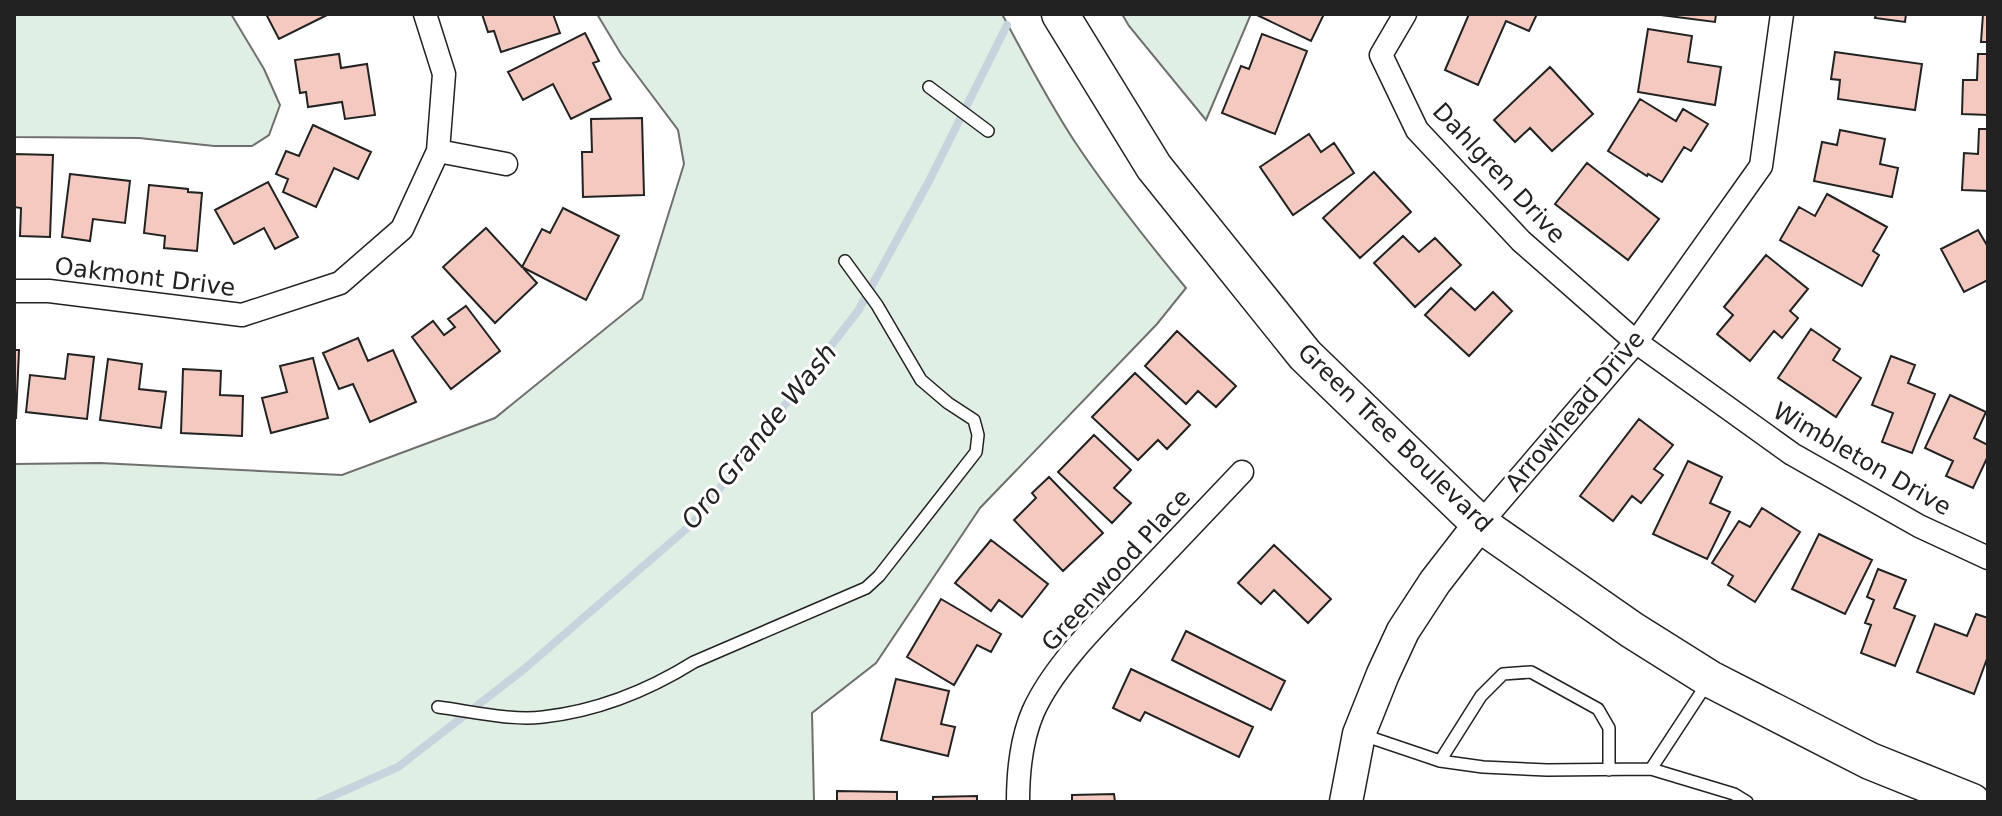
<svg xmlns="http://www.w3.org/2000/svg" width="2002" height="816" font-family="'DejaVu Sans',sans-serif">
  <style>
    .green { fill: #e0efe3; stroke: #6f6f6f; stroke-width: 2 }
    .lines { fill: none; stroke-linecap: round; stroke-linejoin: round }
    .stream { stroke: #c7d3dd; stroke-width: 8 }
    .building { fill: #f3c9c0; stroke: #222; stroke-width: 2 }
    .lane-casing { stroke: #222; stroke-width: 14 }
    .street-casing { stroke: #222; stroke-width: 25 }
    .secondary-casing { stroke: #222; stroke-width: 35 }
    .primary-casing { stroke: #222; stroke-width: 39 }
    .lane { stroke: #fff; stroke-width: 11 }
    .street { stroke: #fff; stroke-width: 22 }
    .secondary { stroke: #fff; stroke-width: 32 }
    .primary { stroke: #fff; stroke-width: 36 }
    .labels { text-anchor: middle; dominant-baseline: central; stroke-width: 6; stroke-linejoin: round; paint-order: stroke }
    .street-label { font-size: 24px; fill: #222; stroke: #fff }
    .water-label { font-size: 26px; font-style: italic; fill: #222; stroke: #fff }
  </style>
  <rect width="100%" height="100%" fill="#fff"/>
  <path class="green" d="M14,14H231L264,69L280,105L269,135L252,146H214L139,138L14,137Z
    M597,14H1002C1025,57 1048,101 1075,142C1109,193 1147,241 1186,288L1157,324L980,508L876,663L812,713L814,802H14V464L100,463L342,475L495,418L642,299L684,164L678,130L621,54Z
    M1122,14H1251L1206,120L1129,26Z"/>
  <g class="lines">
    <path class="stream" d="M319,802L398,767L523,670L692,524L858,311L929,181L1007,25"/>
  </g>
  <path class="building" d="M266,14H329L279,39Z
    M482,14H553L560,33L501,52L494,31L488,32Z
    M1257,14H1324L1311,41L1257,15Z
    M1469,14H1537L1529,31L1506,21L1478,85L1445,70Z
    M1653,14H1716L1715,22Z
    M1876,14H1906L1905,22L1875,18Z
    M1983,14H1988V42H1981Z
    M1648,29L1692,36L1688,62L1721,67L1715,105L1638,92Z
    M585,33L599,61L593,63L611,99L571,119L553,84L523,100L508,72Z
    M1262,34L1307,51L1275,134L1222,113L1241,66L1249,69Z
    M1835,52L1922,64L1915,110L1838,99L1840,80L1831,79Z
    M339,54L341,68L367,64L375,115L345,119L342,102L308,107L306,92L300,93L295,60Z
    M1978,54H1988V115L1962,114L1963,80H1977Z
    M1550,67L1593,114L1552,151L1530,128L1515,142L1494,120Z
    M1640,99L1676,121L1683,109L1708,124L1691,151L1684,147L1662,182L1648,174L1647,176L1608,151Z
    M642,118L644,195L583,197L582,152H592L591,119Z
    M313,125L371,152L358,179L334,168L316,207L283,192L288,179L276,174L286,151L299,156Z
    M1979,129H1988V191L1962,190L1964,153L1978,154Z
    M1840,130L1885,139L1880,164L1898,168L1892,197L1814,181L1822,142L1837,145Z
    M1309,134L1321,152L1334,143L1354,173L1293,215L1260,167Z
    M14,154L53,155L50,237L20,236L21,208L14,207Z
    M1587,163L1659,219L1628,260L1555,204Z
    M1374,172L1411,212L1360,258L1323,218Z
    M70,174L130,181L125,223L93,219L90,241L62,237Z
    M268,182L298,237L275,249L264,228L234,244L215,210Z
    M149,185L188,189V192L202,193L197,251L164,248L165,236L144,233Z
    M1827,194L1887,227L1873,251L1879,255L1862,286L1780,240L1799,207L1815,216Z
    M563,208L619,236L586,300L522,267L542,229L550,233Z
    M486,228L537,283L495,323L443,267Z
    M1978,230L1988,247V280L1964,292L1941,249Z
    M1403,236L1419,252L1435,238L1461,265L1415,307L1374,263Z
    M1766,255L1808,289L1790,311L1798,318L1782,338L1774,331L1750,361L1717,334L1733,315L1724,307Z
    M1451,288L1475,310L1493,292L1512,311L1469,356L1425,315Z
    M466,306L500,351L451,389L412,337L433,321L444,335L455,327L448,319Z
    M1811,329L1840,349L1833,360L1861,378L1836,417L1778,378Z
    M1177,331L1236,386L1216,407L1198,391L1186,404L1145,366Z
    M358,338L368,361L393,350L416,402L370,422L353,384L339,389L323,353Z
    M14,350H19L16,418H14Z
    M68,354L94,357L87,419L26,412L30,375L65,379Z
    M1891,356L1915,365L1908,383L1935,394L1912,453L1882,442L1893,413L1872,405Z
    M313,358L328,418L271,433L262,398L287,392L280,366Z
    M108,359L142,364L139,389L166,392L161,428L100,420Z
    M183,369L221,371L220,395L243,396L242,436L181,433Z
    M1135,373L1190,425L1167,449L1158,440L1138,460L1092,417Z
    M1950,395L1986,412L1974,438L1988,445V456L1973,488L1946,476L1953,461L1925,448Z
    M1639,419L1673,445L1654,469L1663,475L1641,503L1632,496L1613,521L1580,496Z
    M1094,435L1131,470L1114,488L1131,503L1112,523L1058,472Z
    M1688,461L1722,477L1710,503L1730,512L1707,559L1653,534Z
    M1049,477L1103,533L1063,571L1014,520L1036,498L1032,493Z
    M1762,508L1800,532L1755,602L1728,585L1733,576L1712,563L1739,521L1750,527Z
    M1819,534L1872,560L1845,614L1792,589Z
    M991,540L1048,584L1022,617L999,600L991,611L955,583Z
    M1274,545L1331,599L1308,623L1274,590L1261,604L1238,583Z
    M1878,569L1906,580L1894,608L1915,616L1895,666L1861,653L1871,625L1865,623L1874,600L1867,597Z
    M941,599L1001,634L991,652L977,645L954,685L907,657Z
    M1976,614L1988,618V656L1974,694L1917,672L1935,624L1967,636Z
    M1186,631L1285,681L1271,710L1172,660Z
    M1131,669L1253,727L1239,757L1145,712L1140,721L1113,708Z
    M896,679L949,691L941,724L955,727L948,756L881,740Z
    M837,791L897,792V802H837Z
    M1114,794L1115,802H1072V795Z
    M977,796V802H933V797Z"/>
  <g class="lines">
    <defs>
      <path id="lane" d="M929,87L988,131
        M438,707C470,711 510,721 543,717C597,711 649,690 694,662L866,588L879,576L976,452L978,435L974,420L948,403L921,380L877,305L845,261
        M1363,735L1440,761L1483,767L1547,770L1651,769L1734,794L1747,802
        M1440,761L1481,696L1503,674L1531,672L1598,709L1609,728V770
        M1651,769L1708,682"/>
      <path id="street" d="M1405,14L1381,55L1417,130L1521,241L1636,342L1792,454L1919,526L1988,558
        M438,151L506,164
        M14,291H49L242,315L340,283L402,229L438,151L444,74L425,14
        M1480,524L1636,342L1761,166L1782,14
        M1018,802C1018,772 1021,740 1033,712C1052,669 1095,626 1128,592C1166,552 1204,512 1242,472"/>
      <path id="secondary" d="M1346,802L1359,734L1383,674L1403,631L1435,582L1480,524"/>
      <path id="primary" d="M1060,14L1154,167L1305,355L1480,524L1632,630L1710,679L1870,761L1972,802"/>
    </defs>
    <use href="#lane" class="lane-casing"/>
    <use href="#street" class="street-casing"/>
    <use href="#secondary" class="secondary-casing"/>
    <use href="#primary" class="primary-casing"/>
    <use href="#lane" class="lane"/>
    <use href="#street" class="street"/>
    <use href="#secondary" class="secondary"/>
    <use href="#primary" class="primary"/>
  </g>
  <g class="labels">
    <g class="street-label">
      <text transform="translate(1499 173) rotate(47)">Dahlgren Drive</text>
      <text transform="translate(145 277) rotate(7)">Oakmont Drive</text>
      <text transform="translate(1575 411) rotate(-50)">Arrowhead Drive</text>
      <text transform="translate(1395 438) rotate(44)">Green Tree Boulevard</text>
      <text transform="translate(1862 459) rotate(30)">Wimbleton Drive</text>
      <text transform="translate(1116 570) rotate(-48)">Greenwood Place</text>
    </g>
    <g class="water-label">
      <text transform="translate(759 436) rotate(-51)">Oro Grande Wash</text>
    </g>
  </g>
  <rect width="2002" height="816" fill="none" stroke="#222222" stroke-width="32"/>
</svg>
